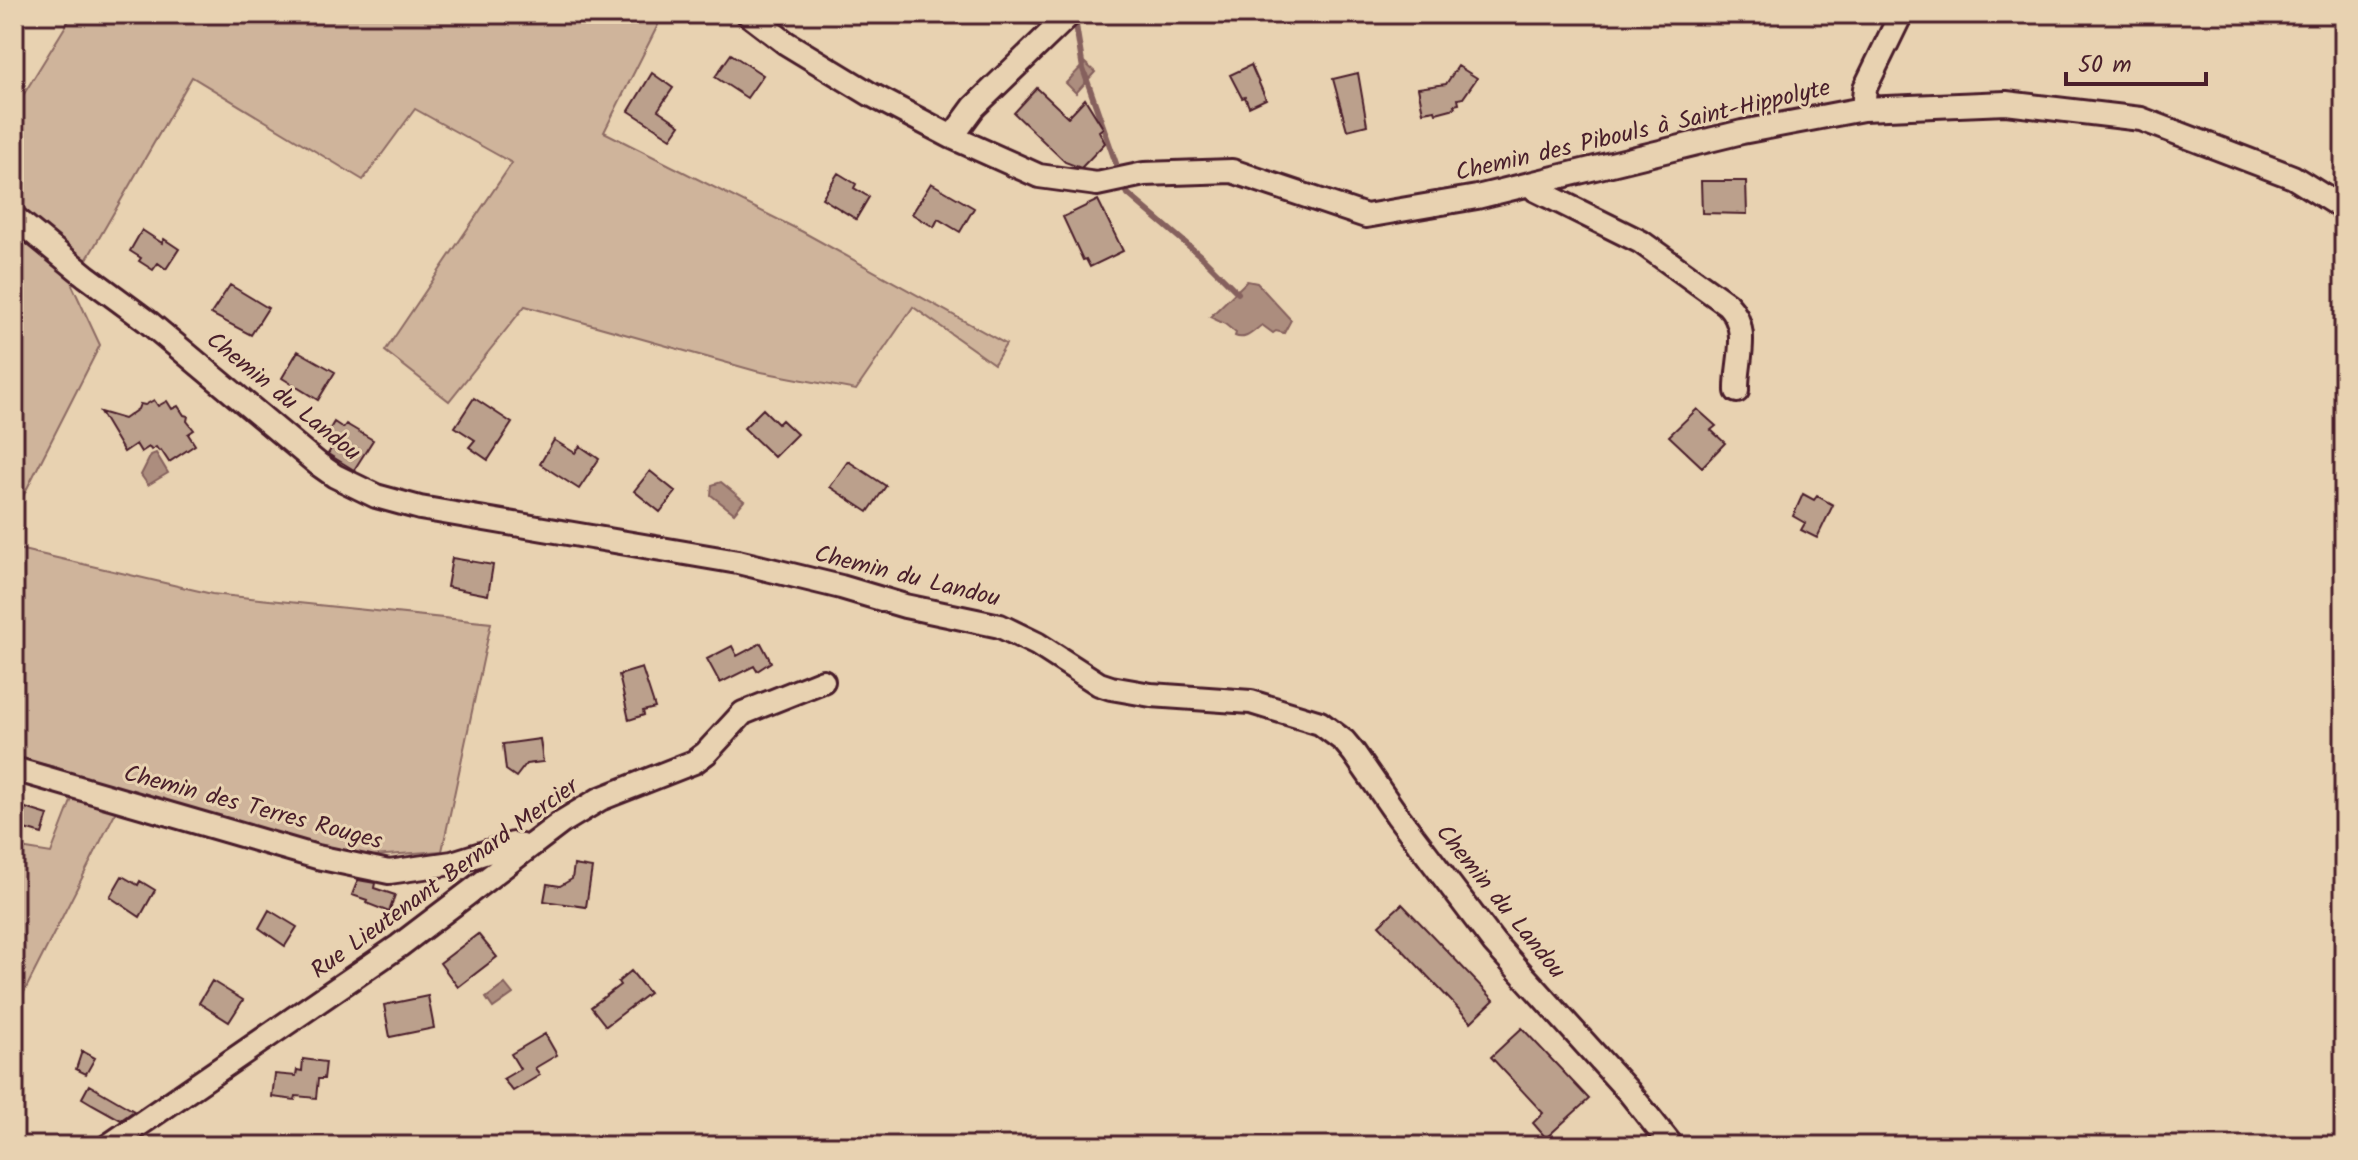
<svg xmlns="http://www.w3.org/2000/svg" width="2358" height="1160" font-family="Kalam,sans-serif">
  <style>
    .green { fill: #cfb49b; stroke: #8c6a63; stroke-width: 2 }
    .water { fill: #ac8d7e; stroke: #85615d; stroke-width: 2 }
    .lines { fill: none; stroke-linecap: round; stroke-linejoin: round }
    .stream { stroke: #85615d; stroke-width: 6 }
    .building { fill: #bba08c; stroke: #4a1f2b; stroke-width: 2 }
    .street-casing { stroke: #4a1f2b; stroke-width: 28 }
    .street { stroke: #e8d2b1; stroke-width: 22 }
    .labels { text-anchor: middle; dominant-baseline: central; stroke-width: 6; stroke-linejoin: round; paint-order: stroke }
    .street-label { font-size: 24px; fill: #4a1f2b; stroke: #e8d2b1 }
  </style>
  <rect width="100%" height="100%" fill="#e8d2b1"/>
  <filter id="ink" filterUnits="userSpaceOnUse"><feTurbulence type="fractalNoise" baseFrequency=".0125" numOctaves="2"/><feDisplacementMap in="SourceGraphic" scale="16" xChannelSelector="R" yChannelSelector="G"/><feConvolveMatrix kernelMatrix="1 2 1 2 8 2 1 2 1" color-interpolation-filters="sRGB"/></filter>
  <g filter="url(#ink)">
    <path class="green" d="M73,14H645L658,25L604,132L803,232L1006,344L994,364L913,307L856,390L756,371L525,306L449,401L385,351L512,163L415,109L363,180L192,77L72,285L100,345L14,514V110Z
      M14,548L212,594L491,623L442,851L372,856L117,809L14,1012V847L51,853L80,778L58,768L14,757Z"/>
    <path class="water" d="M1085,63L1095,72L1076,93L1066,83Z
      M1247,281L1257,283L1291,320L1284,333L1276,331L1273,333L1262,325C1253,331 1246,341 1235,336L1236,333L1225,324L1210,317Z
      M156,453L168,473L148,485L141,475L151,455Z
      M721,482L744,501L734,513L711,495L712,485Z
      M505,984L513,994L493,1008L486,998Z"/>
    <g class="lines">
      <path class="stream" d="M987,14L1046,24
        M1075,19L1083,69L1119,172
        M1125,187L1128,194L1203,258L1238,293"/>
    </g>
    <path class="building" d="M731,54L763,75L747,98L715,77Z
      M1251,65L1266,99L1249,107L1245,97L1242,98L1230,75Z
      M1458,66L1477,78L1463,98L1458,99L1459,104L1454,105L1455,108L1436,113L1435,110L1423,112L1418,88L1446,84Z
      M652,73L673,88L658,110L680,125L671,138L629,111Z
      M1358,73L1367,125L1347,130L1333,79Z
      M1037,88L1068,117L1085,99L1103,128L1099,131L1105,143L1081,168L1065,162L1014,113Z
      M838,173L856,184L854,188L869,197L856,219L822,198Z
      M1701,181H1746L1747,214L1702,213Z
      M931,183L974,208L960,232L938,219L934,227L912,214Z
      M1098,200L1123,251L1090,267L1086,259L1083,260L1063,217Z
      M142,230L162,243L164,239L179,249L166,269L158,263L153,270L139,261L141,258L130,251Z
      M230,285L268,308L251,335L211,314Z
      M298,351L335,372L318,400L282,378Z
      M474,398L512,423L488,460L469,447L475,440L455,427Z
      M154,400L158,406L167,401L172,409L178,406L184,415L188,416L187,421L194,430L188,434L195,445L169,462L161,450L159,451L156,447L151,450L149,447L141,452L136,444L124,452L100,412L124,419L138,409L140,404L145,405Z
      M763,409L778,424L782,420L797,434L774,457L744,428Z
      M1697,409L1716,426L1711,430L1725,443L1702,467L1669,436Z
      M334,422L343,428L346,424L373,440L354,470L328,454L334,444L325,437Z
      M554,440L575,453L580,446L599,459L579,489L540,464Z
      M848,461L886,486L868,512L830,487Z
      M650,471L676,492L660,512L634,491Z
      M1803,494L1814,500L1817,496L1833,505L1817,538L1801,530L1805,523L1793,516Z
      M452,558L493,565L488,595L447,587Z
      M761,643L771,662L757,671L754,666L720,683L707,659L732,646L737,656Z
      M642,668L655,708L643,711L644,715L629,720L619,675Z
      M540,739L543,762L526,764L516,777L506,770L503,744Z
      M19,806L48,815L42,834L21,828L23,822L14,819Z
      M574,865L592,868L586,907L544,901L547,884L560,886L572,879Z
      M122,876L138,885L140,881L155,890L140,917L110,897Z
      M358,880L375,883L374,888L395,895L389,912L366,903L367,900L352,895Z
      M1402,904L1494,1000L1471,1022L1379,925Z
      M269,910L297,927L285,946L259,928Z
      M478,934L497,957L458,987L440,963Z
      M631,971L649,993L606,1026L591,1007L620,985L618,982Z
      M212,981L243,1000L229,1022L199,1003Z
      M428,996L434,1028L390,1037L384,1005Z
      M1522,1028L1589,1099L1546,1138L1533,1123L1543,1113L1491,1057Z
      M545,1034L557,1055L535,1068L540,1075L513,1091L503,1079L520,1069L511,1054Z
      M82,1051L95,1058L86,1074L76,1069Z
      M303,1059L326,1062L324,1079H318L316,1098L296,1096L295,1100L272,1097L275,1074L296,1076L297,1070L302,1071Z
      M89,1085L134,1111L121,1120L92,1104L82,1098Z"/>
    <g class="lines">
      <defs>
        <path id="street" d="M748,14L786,43L870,94L952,137L1039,176L1097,184L1144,174L1232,171L1366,216L1477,197L1742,132L1863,109L2006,103L2141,119L2293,177L2344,209
          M1863,109L1865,88L1901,14
          M952,137L974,107L1070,14
          M1534,184L1536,190L1641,242L1727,304C1752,330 1736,360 1737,391
          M14,217L86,276L147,321L318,464L335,476L376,496L420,508L738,562L841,587L905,606L1000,626L1037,644L1099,684L1111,688L1151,695L1251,702L1320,723L1344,741L1354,753L1397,815L1494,943L1629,1092L1672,1146
          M14,769L317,857L389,872L452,863L513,844L521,846L525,850
          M108,1146L399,946L562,822L600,799L694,762L706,753L743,713L823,681"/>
      </defs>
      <use href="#street" class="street-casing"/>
      <use href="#street" class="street"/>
    </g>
  </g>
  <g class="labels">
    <g class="street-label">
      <text transform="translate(1643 131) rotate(-13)">Chemin des Pibouls à Saint-Hippolyte</text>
      <text transform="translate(283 397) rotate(39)">Chemin du Landou</text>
      <text transform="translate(907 577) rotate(14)">Chemin du Landou</text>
      <text transform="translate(253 808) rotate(15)">Chemin des Terres Rouges</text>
      <text transform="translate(445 879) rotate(-36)">Rue Lieutenant Bernard Mercier</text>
      <text transform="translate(1500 902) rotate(51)">Chemin du Landou</text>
    </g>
  </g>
  <rect width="2358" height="1160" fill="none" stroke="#e8d2b1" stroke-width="48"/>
  <rect x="24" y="24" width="2310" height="1112" fill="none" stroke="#4a1f2b" stroke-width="3" filter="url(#ink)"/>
  <path d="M2066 72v12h140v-12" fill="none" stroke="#4a1f2b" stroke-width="4"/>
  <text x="2078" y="72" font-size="24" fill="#4a1f2b" stroke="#e8d2b1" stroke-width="6" paint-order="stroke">50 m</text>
</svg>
